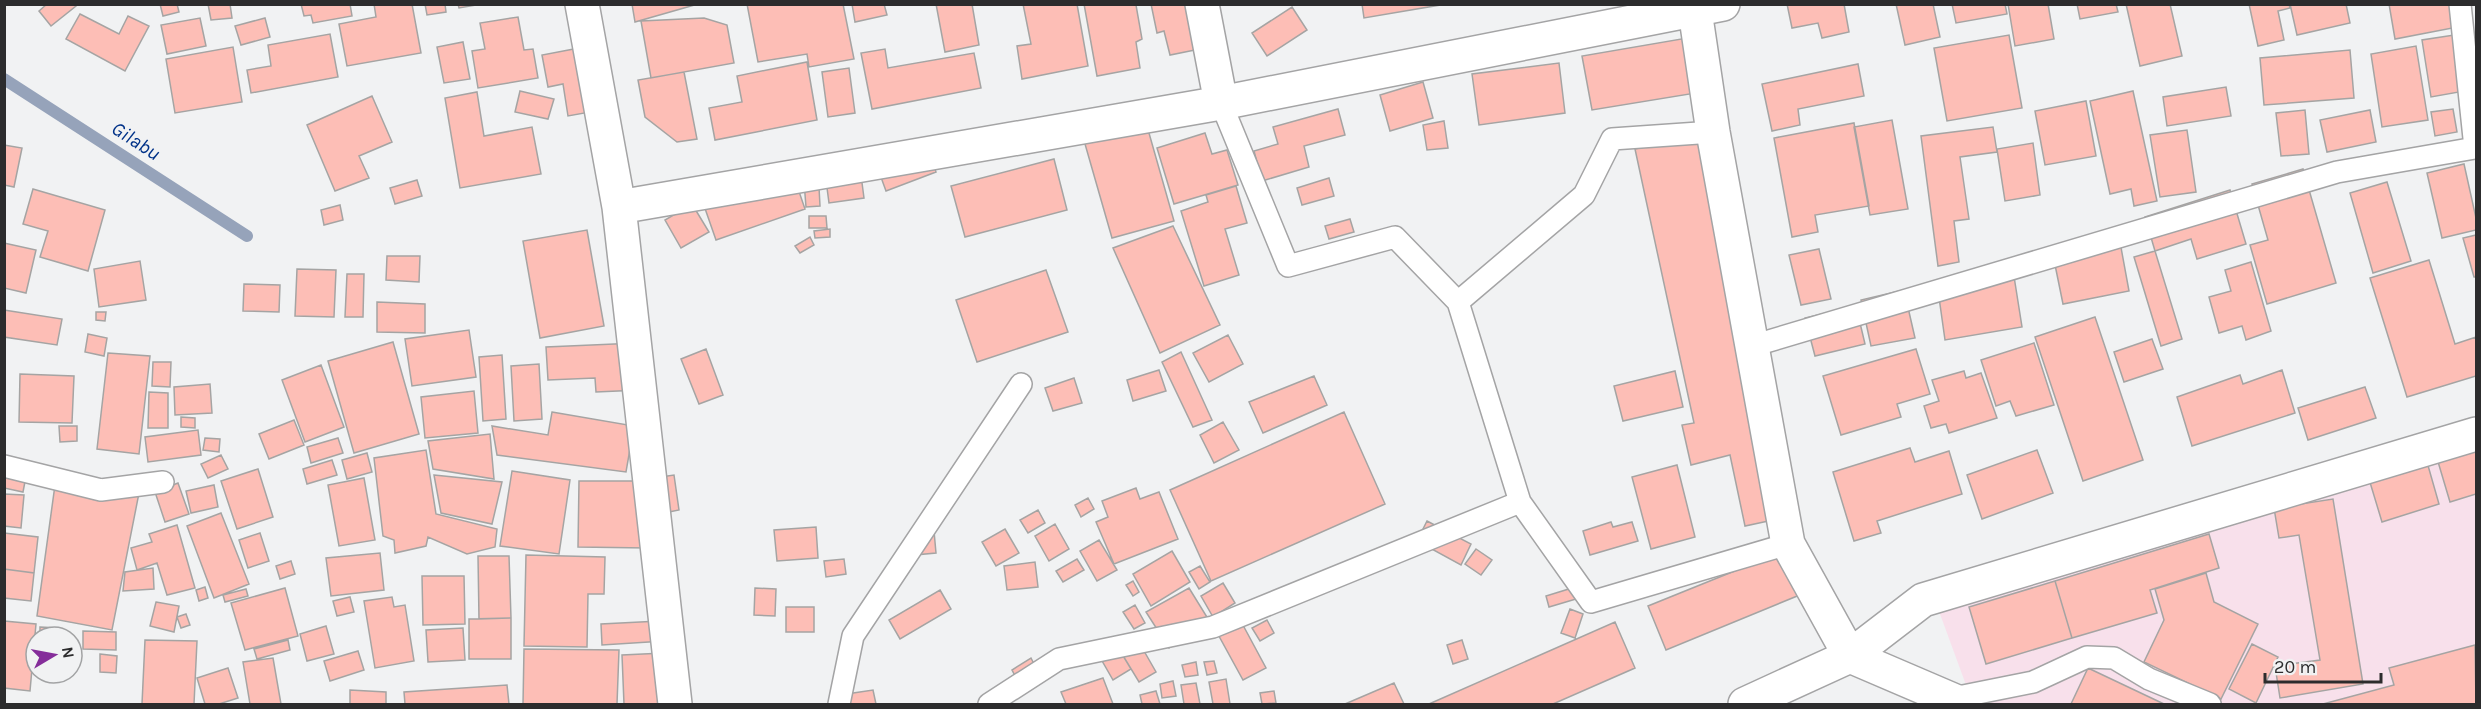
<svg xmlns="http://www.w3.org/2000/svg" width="2481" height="709" font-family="Karla,sans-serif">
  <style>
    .commercial { fill: #f8e0eb }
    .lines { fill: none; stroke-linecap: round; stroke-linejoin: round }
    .stream { stroke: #96a3ba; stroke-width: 12 }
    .building { fill: #fdbeb6; stroke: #a5a4a3; stroke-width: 1.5 }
    .service-casing { stroke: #a4a4a5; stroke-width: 24 }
    .minor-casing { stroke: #a4a4a5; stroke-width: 36 }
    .service { stroke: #fff; stroke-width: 21 }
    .minor { stroke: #fff; stroke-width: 33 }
    .labels { text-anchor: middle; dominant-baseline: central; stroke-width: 4.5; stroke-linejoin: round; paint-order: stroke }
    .water-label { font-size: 20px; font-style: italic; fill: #003288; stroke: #f1f2f3 }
  </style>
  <rect width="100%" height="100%" fill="#f1f2f3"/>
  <path class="commercial" d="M2476,444V704H1973L1936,603Z"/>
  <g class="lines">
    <path class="stream" d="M4,79L247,236"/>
  </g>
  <path class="building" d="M47,4H75L76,6L51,26L39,11Z
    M160,4H177L179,12L163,16Z
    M208,4H230L232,18L211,20Z
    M301,4H350L352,16L313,23L311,15L304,16Z
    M374,4H412L421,53L347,66L339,24L376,17Z
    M425,4H445L446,12L427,15Z
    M458,4H482L459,8Z
    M632,4H698L635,22Z
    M747,4H843L854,59L809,67L807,54L758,62Z
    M852,4H884L887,15L855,22Z
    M936,4H972L979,45L945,52Z
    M1023,4H1077L1088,66L1022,79L1017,46L1031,44Z
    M1084,4L1136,5L1142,39L1136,42L1140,68L1097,76Z
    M1151,4H1196L1205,48L1170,55L1164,31L1157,33Z
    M1362,4H1440V5L1364,18Z
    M1787,4H1844L1849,32L1822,38L1818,23L1792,28Z
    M1896,4H1933L1940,37L1905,45Z
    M1952,4H2005L2007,14L1956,23Z
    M2008,4H2048L2054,39L2015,46Z
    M2077,4H2116L2118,12L2080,19Z
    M2126,4H2170L2182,56L2140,66Z
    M2249,4H2289L2290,8L2278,11L2284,40L2258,46Z
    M2290,4H2346L2350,23L2297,35Z
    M2389,4H2459L2463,26L2395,39Z
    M1292,7L1307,30L1267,56L1252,33Z
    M80,14L119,34L128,16L149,26L125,71L66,39Z
    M518,17L524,50L533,49L538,78L478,88L472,51L485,49L480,23Z
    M200,18L206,46L167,54L161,25Z
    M265,18L270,37L241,45L235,26Z
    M704,18L727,25L734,63L651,78L641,21Z
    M2467,33L2476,89L2431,97L2422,40Z
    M330,34L338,77L251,93L247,70L271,66L268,45Z
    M2009,35L2022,108L1947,121L1934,48Z
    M1687,38L1696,93L1592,110L1582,56Z
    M463,42L470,79L444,83L437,47Z
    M595,45L607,109L568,116L563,84L548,87L542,55Z
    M2416,46L2428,120L2382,127L2371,54Z
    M233,47L242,102L175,113L166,59Z
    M885,49L888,68L974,53L981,88L872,109L861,53Z
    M2350,50L2354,98L2264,105L2260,58Z
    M807,62L817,120L715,140L709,108L742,102L737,76Z
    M1559,63L1565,113L1479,125L1472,74Z
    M1858,64L1864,96L1798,109L1800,125L1772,131L1762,84Z
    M849,68L855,113L828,117L822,72Z
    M684,72L697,139L677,142L645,117L638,80Z
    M1423,82L1433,118L1390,131L1380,95Z
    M2226,87L2231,116L2167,126L2163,97Z
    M520,91L554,99L548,119L515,112Z
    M2133,91L2157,201L2134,206L2131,189L2110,194L2090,101Z
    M477,92L484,136L532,127L541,174L460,188L445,98Z
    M372,96L392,142L359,156L369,178L335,191L307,125Z
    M2086,101L2096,156L2045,165L2035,111Z
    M1338,109L1345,135L1304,146L1309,167L1262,181L1254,151L1278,144L1273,127Z
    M2453,109L2457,132L2435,136L2431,112Z
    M2305,110L2309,154L2281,156L2276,113Z
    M2370,110L2376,142L2327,152L2320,120Z
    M1145,119L1174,221L1112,238L1083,137Z
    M1892,120L1908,209L1870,215L1854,127Z
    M1444,121L1448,148L1427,150L1423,125Z
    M1854,123L1869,206L1815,215L1818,232L1792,237L1774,138Z
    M1993,127L1997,152L1960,157L1969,219L1954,221L1959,262L1938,266L1921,136Z
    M2187,130L2196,192L2160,197L2150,135Z
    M1205,133L1212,154L1227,150L1238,185L1174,204L1157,148Z
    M1700,135L1782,518L1745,526L1730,455L1691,465L1682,425L1694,423L1635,149Z
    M2033,143L2040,195L2005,201L1997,149Z
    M4,145L22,148L14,187L4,185Z
    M928,150L936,172L886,191L878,169Z
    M1054,159L1067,210L965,237L951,186Z
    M859,160L864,198L829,203L824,165Z
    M2464,164L2476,218V230L2442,238L2427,173Z
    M818,168L820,206L806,207L803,169Z
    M2303,169L2336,283L2267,304L2250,245L2268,240L2252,184Z
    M793,174L805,209L716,240L701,197Z
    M1329,178L1334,196L1302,205L1297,188Z
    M417,180L422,196L395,204L390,188Z
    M2387,182L2411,261L2373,273L2350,193Z
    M1236,186L1247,223L1225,229L1239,275L1204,286L1181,211L1208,202L1206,195Z
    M33,189L105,210L88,271L40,257L48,231L23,224Z
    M2230,190L2246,244L2197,259L2191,239L2155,251L2145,217Z
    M692,204L709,232L681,248L665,220Z
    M340,205L343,220L324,225L321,210Z
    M809,216H826L827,228H809Z
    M1350,219L1354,232L1329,239L1325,226Z
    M1173,226L1220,325L1160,353L1113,248Z
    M830,229V237L815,238L814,231Z
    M587,230L604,326L540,338L523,241Z
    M2476,235V277H2474L2463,238Z
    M810,237L814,245L800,253L795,246Z
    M2120,242L2129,291L2063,304L2053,255Z
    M4,243L36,250L26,293L4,288Z
    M1819,249L1831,299L1801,305L1789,255Z
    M2155,251L2182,339L2161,346L2134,257Z
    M387,256H420L419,282L386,280Z
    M2429,260L2455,344L2476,337V376L2407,397L2370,278Z
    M140,261L146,300L99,307L94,269Z
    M2251,262L2271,331L2246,340L2242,326L2219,333L2209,297L2231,291L2225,270Z
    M297,269L336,270L334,317L295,316Z
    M1046,270L1068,332L977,362L956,300Z
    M2013,270L2022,327L1945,340L1937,283Z
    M347,274H364L363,317H345Z
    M244,284L280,285L279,312L243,311Z
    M1904,290L1915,338L1871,346L1861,300Z
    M377,302L425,304V333L377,332Z
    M1856,306L1865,344L1815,356L1805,318Z
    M4,310L62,319L57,345L4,337Z
    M96,312H106L105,321L96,320Z
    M2095,317L2143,460L2083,481L2035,337Z
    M469,330L476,377L412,386L405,339Z
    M88,334L107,338L104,356L85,352Z
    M1228,335L1243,364L1209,382L1193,353Z
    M2152,339L2163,369L2124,382L2114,352Z
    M393,342L419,434L354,453L328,361Z
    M637,343L640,390L596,392L595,378L548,380L546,347Z
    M2034,343L2054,405L2016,416L2010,401L1996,406L1981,360Z
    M706,349L723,395L699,404L681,359Z
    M1916,349L1930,394L1897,404L1901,417L1841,435L1823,376Z
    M1181,352L1212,420L1193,427L1162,362Z
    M108,353L150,356L139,454L97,449Z
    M502,355L506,419L483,421L479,357Z
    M153,362H171L170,387L152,386Z
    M539,364L542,419L514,421L511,366Z
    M321,365L344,427L305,442L282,380Z
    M1159,370L1166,391L1133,401L1127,380Z
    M2282,370L2295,413L2192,446L2177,397L2240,375L2243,384Z
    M1675,371L1683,407L1623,421L1614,386Z
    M1964,371L1966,378L1981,373L1997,418L1949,433L1946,424L1931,428L1924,406L1939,401L1932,380Z
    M20,374L74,376L72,423L19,422Z
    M1314,376L1327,405L1263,433L1249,402Z
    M1074,378L1082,403L1053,411L1045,388Z
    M210,384L212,413L175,415L174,387Z
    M2365,387L2376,418L2308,440L2298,408Z
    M474,391L478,433L425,438L421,397Z
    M149,392L168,393V428H148Z
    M552,412L634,426L626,472L497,455L492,426L548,435Z
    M1344,412L1385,504L1211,581L1170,490Z
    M181,417L195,418V428L181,427Z
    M294,420L304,445L269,459L259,434Z
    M1223,422L1239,450L1214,463L1200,435Z
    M59,426H77V441L60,442Z
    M198,430L201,455L148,462L145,437Z
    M490,434L494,479L433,469L428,441Z
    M205,438L220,439L219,452L203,450Z
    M338,438L343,453L311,463L307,447Z
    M2476,443V494L2450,502L2436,455Z
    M1910,448L1915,462L1949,451L1962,494L1877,521L1881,533L1854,541L1833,472Z
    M426,450L436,514L497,529L495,547L467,554L428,537L426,546L395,553L394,540L383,536L374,458Z
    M2037,450L2053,493L1982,519L1967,475Z
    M367,453L372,472L347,479L342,460Z
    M221,455L228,469L208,478L201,464Z
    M332,460L337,475L307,484L303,469Z
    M2427,462L2439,504L2382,522L2369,479Z
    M1677,465L1695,537L1651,549L1632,477Z
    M28,466L23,492L4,488V469Z
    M258,469L273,517L237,529L221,481Z
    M512,471L570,480L559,554L500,546Z
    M434,475L502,482L492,524L441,513Z
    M674,475L679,510L659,514L654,478Z
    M364,478L375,540L339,546L328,485Z
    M579,481H648L647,548L578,547Z
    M178,483L189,514L165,522L155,492Z
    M55,485L140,488L112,630L37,616Z
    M214,485L218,507L191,513L186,491Z
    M1136,488L1140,499L1159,492L1178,539L1114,564L1096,522L1108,517L1102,501Z
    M4,494L24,495L21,528L4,526Z
    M1088,498L1094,509L1081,517L1075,505Z
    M2333,499L2363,684L2280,698L2275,666L2320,660L2299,535L2279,538L2274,508Z
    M1038,510L1045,523L1028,533L1020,520Z
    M221,513L249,584L214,598L187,526Z
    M1427,521L1471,544L1461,565L1417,541Z
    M1611,522L1613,527L1632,522L1638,541L1590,555L1583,531Z
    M1055,524L1069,549L1049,561L1035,536Z
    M177,525L195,588L167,595L157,563L137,570L131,548L152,542L149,534Z
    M816,527L818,558L777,561L774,530Z
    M1005,529L1019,553L996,566L982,542Z
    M934,531L936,553L914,555Z
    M4,533L38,537L34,573L4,569Z
    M260,533L269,561L248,568L239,540Z
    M2209,534L2219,568L2150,590L2157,613L2072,638L2055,581Z
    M1099,540L1117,570L1097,581L1080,551Z
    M1476,549L1492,560L1481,575L1465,564Z
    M1789,549L1807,592L1666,650L1648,606Z
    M1172,551L1190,582L1151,606L1133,574Z
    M380,553L384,590L331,596L326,558Z
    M526,555L605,557L604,594H588L587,647L524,646Z
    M478,556H509L511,618L479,619Z
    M844,559L846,574L826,577L824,561Z
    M1077,559L1084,570L1063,582L1056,571Z
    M291,561L295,574L280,579L276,566Z
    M1035,562L1038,587L1007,590L1004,566Z
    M1200,566L1210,582L1199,589L1189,572Z
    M153,568L154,589L123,591L125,572Z
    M4,569L34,573L31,601L4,598Z
    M2206,573L2214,602L2258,624L2221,699L2144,662L2164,620L2155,589Z
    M422,576H464L465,624L423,625Z
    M1133,581L1139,592L1133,596L1126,585Z
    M2055,581L2072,638L1986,664L1969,607Z
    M1223,583L1235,603L1213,617L1201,596Z
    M205,587L208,598L199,601L196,590Z
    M285,588L298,636L245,650L231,603Z
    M755,588L776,589L775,616L754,615Z
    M1189,588L1210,622L1169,648L1146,612Z
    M1572,588L1576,599L1549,607L1546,596Z
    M246,589L248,596L225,602L223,595Z
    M940,590L951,609L900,639L889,620Z
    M350,597L354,612L337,616L333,601Z
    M392,597L394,607L405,605L414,661L375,668L364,601Z
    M156,602L179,606L174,632L150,626Z
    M1135,605L1145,623L1134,629L1123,612Z
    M786,607H814V632H786Z
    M1570,609L1583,614L1575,638L1561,633Z
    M186,614L190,625L181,628L177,617Z
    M1237,614L1266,668L1243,680L1214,627Z
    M511,618V659H469V619Z
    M679,620L680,640L602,645L601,624Z
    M1267,620L1274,633L1260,641L1252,628Z
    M4,621L36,624L30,691L4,688Z
    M1615,622L1635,668L1553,704H1429Z
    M326,626L334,654L307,661L300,634Z
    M40,627L58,628L57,637H40Z
    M463,628L465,660L428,662L426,630Z
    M83,631L116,632V650L83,649Z
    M145,640L197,641L194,704H142Z
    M288,640L290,650L257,659L254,649Z
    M1462,640L1468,659L1453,664L1447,645Z
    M1140,644L1156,672L1139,682L1122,654Z
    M2252,644L2278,657L2256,703L2229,689Z
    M2475,645L2476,704H2323L2394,685L2389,668Z
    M524,649L619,650L617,704H523Z
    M1119,649L1131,669L1113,680L1101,659Z
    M358,651L364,670L330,681L324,661Z
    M685,652L688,704H624L622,655Z
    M100,654L117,656L116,673L100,672Z
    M273,658L281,704H250L243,662Z
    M1031,658L1040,676L1021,687L1012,670Z
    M1214,661L1217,673L1207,675L1204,662Z
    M1196,662L1198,675L1185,677L1182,665Z
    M228,668L238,698L219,704H205L197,678Z
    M2088,668L2164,704H2071Z
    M1103,678L1113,704H1066L1061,692Z
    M1226,679L1230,704H1213L1209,682Z
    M1173,681L1176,696L1162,698L1160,684Z
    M1196,683L1200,704H1184L1181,685Z
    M1394,683L1404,704H1345Z
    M507,685L509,704H405L404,692Z
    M350,690L386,692V704H350Z
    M873,690L876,704H841L840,695Z
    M1156,691L1160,704H1142L1140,695Z
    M1274,691L1276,703L1262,704L1260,693Z"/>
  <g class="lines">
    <defs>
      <path id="service" d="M1221,103L1288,266L1395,237L1458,302L1520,502L1591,602L1788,544
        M1458,302L1584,195L1612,139L1713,132
        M1752,346L2337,172L2475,148L2460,4
        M4,466L101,490L163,482
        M1953,698L2033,682L2087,657L2114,658L2149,679L2210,704
        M839,704L853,636L1021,384
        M989,704L1059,659L1213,627L1520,502"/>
      <path id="minor" d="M582,4L619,207L675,704
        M1202,4L1221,103
        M1694,4L1713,132L1788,544L1850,656L1962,704
        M619,207L1221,103L1723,4
        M1745,704L1850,656L1923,600L2476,434"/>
    </defs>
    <use href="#service" class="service-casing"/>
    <use href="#minor" class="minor-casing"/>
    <use href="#service" class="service"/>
    <use href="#minor" class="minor"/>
  </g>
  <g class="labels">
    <g class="water-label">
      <text transform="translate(136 141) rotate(33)">Gilabu</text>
    </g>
  </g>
  <rect width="2481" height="709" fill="none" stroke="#2c2c2d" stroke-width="12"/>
  <g transform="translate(54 655) rotate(80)"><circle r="28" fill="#f1f2f3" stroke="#a2a3a4" stroke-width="1.5"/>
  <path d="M0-4.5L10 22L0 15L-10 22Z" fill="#852d9a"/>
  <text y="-9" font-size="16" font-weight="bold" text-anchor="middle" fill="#2c2c2d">N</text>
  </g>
  <path d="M2265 673v9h116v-9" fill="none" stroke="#2c2c2d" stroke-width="3"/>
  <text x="2274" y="673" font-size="18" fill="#2c2c2d" stroke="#f1f2f3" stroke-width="4.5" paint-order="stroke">20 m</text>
</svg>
